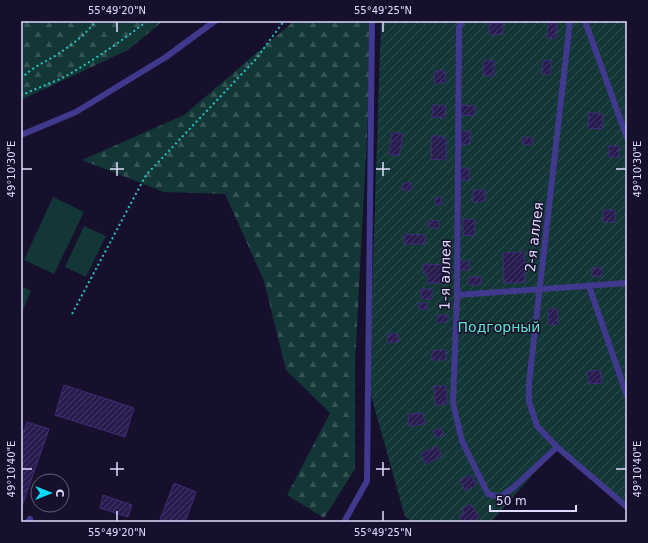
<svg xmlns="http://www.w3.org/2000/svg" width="648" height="543" font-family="'DejaVu Sans',sans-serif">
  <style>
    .forest { fill: url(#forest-firs) }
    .garden { fill: url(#garden-furrows) }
    .pitch { fill: #133636 }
    .building { fill: url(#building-hatch); stroke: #3f2c7b }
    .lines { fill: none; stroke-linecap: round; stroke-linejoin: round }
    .path { stroke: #2bc3c1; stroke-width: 2; stroke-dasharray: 2 3; stroke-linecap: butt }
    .lane { stroke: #40398d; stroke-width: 6 }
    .ticks { fill: none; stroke: #e1dbff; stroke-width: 1.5 }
    .labels { text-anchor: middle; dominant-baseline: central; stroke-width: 3; stroke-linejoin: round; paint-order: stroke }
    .street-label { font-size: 14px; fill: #e1dbff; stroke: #16102c }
    .park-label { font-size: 14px; fill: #60e6cb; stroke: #16102c }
    .neatline { fill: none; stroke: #e1dbff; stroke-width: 1.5 }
    .ticks-label { font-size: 10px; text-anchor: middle; fill: #e1dbff }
  </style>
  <defs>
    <pattern id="forest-firs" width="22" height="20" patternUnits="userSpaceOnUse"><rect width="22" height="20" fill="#133636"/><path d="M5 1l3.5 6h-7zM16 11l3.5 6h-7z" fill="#355254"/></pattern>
    <pattern id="garden-furrows" width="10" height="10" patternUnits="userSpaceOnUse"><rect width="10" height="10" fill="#133636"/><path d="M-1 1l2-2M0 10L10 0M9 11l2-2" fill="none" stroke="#355254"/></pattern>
    <pattern id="building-hatch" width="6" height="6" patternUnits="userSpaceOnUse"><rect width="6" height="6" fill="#281b4e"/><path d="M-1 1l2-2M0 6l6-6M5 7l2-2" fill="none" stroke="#473c69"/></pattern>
  </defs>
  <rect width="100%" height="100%" fill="#16102c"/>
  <path class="forest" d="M21,21H163L128,50L21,100Z
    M294,21H373L355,364V469L324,518L287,495L330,413L286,370L264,281L225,194L164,192L82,160L184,115Z"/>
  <path class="garden" d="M381,21H627V506L557,447L491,522H413L405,517L369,388Z"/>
  <path class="pitch" d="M53,197L84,212L54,274L24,260Z
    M84,226L106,236L86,277L65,267Z
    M21,286L31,291L21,315Z"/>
  <path class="building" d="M489,23H503V34L490,35Z
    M548,23H557L556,38H547Z
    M484,60L494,61V76L483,75Z
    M543,60L552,61L550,75L542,74Z
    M444,70L446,82L435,84L434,72Z
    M433,105L446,106L445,118L432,117Z
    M461,105L475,106L474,116L460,115Z
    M589,112L603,114L602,129L588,128Z
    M470,131V144L461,145V132Z
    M392,132L403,134L399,156L389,154Z
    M432,136H442V138H446V160L431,159Z
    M523,137L533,138L532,145L522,144Z
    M609,146H619V157H609Z
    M460,168H469V180H460Z
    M411,182L412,189L403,191L402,184Z
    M473,190H485V201L473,202Z
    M441,197L442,205H436L435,198Z
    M603,210H615L616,222H603Z
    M463,219L475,220L474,236L463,235Z
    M429,220L439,221V228H429Z
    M404,234L425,235V244H404Z
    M524,252L525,282L504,283L503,253Z
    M459,261H469V270H459Z
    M423,264L451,265V273H447V283H428L427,273H423Z
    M592,268H602V276H592Z
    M468,277H481V285H469Z
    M421,289H432V299H422L421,292H420Z
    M418,303H427V309H419Z
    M548,309H557L558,324L549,325Z
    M437,315H448V321L437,323Z
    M388,334H398V342H388L387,344Z
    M446,350V360H432V351Z
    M600,370L602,383L589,384L587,372Z
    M64,385L134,408L125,437L55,415Z
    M434,386H446L447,404L435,405Z
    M423,413L425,424L409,426L408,414Z
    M27,422L49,429L21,509V439Z
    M441,428L444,435L437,438L433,431Z
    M437,446L442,456L426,464L421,454Z
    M471,475L476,485L465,491L460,480Z
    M174,483L196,492L185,522H159Z
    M103,495L132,505L128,517L100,508Z
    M471,504L479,517L472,522H462L459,516L464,513L462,509Z"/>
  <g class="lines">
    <path class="path" d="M21,79C32,67 44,63 58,54C72,45 86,34 96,21
      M21,96C35,88 51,84 66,76C94,60 122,41 147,21
      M72,314L146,175L256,59L284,21"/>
    <path class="lane" d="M462,21L459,28L457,295L453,403L462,441L488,494L500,497L513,488L557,447L627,507
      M585,21L627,138
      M21,135L76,112L166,57L215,21
      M589,286L627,396
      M457,295L627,283
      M557,447L537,426L529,401V383L570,21
      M28,522L30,519
      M344,522L367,481L372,21"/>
  </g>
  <path class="ticks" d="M117,22V32M383,22V32M117,162V176M383,162V176M22,169H32M110,169H124M376,169H390M616,169H626M117,462V476M383,462V476M22,469H32M110,469H124M376,469H390M616,469H626M117,511V521M383,511V521"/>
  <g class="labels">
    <g class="street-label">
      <text transform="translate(534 237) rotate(-83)">2-я аллея</text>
      <text transform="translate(445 275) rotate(-89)">1-я аллея</text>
    </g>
    <g class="park-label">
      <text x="499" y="327">Подгорный</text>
    </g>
  </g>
  <rect width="648" height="543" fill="none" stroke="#16102c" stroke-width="44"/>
  <g transform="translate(50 493) rotate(90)"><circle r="19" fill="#16102c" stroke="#676180"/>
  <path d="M0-3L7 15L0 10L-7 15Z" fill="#07dbff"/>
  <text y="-6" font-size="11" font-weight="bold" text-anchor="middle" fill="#e1dbff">С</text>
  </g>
  <path d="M490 505v6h86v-6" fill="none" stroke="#e1dbff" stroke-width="2"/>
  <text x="496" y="505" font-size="12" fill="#e1dbff" stroke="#16102c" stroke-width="3" paint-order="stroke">50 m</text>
  <rect x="22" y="22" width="604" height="499" class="neatline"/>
  <g class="ticks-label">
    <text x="117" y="14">55°49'20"N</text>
    <text x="383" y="14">55°49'25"N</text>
    <text transform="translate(637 169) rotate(-90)" y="4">49°10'30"E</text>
    <text transform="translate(11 169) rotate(-90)" y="4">49°10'30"E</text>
    <text transform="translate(637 469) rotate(-90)" y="4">49°10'40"E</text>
    <text transform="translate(11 469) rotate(-90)" y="4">49°10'40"E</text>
    <text x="117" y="536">55°49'20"N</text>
    <text x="383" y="536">55°49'25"N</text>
  </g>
</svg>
